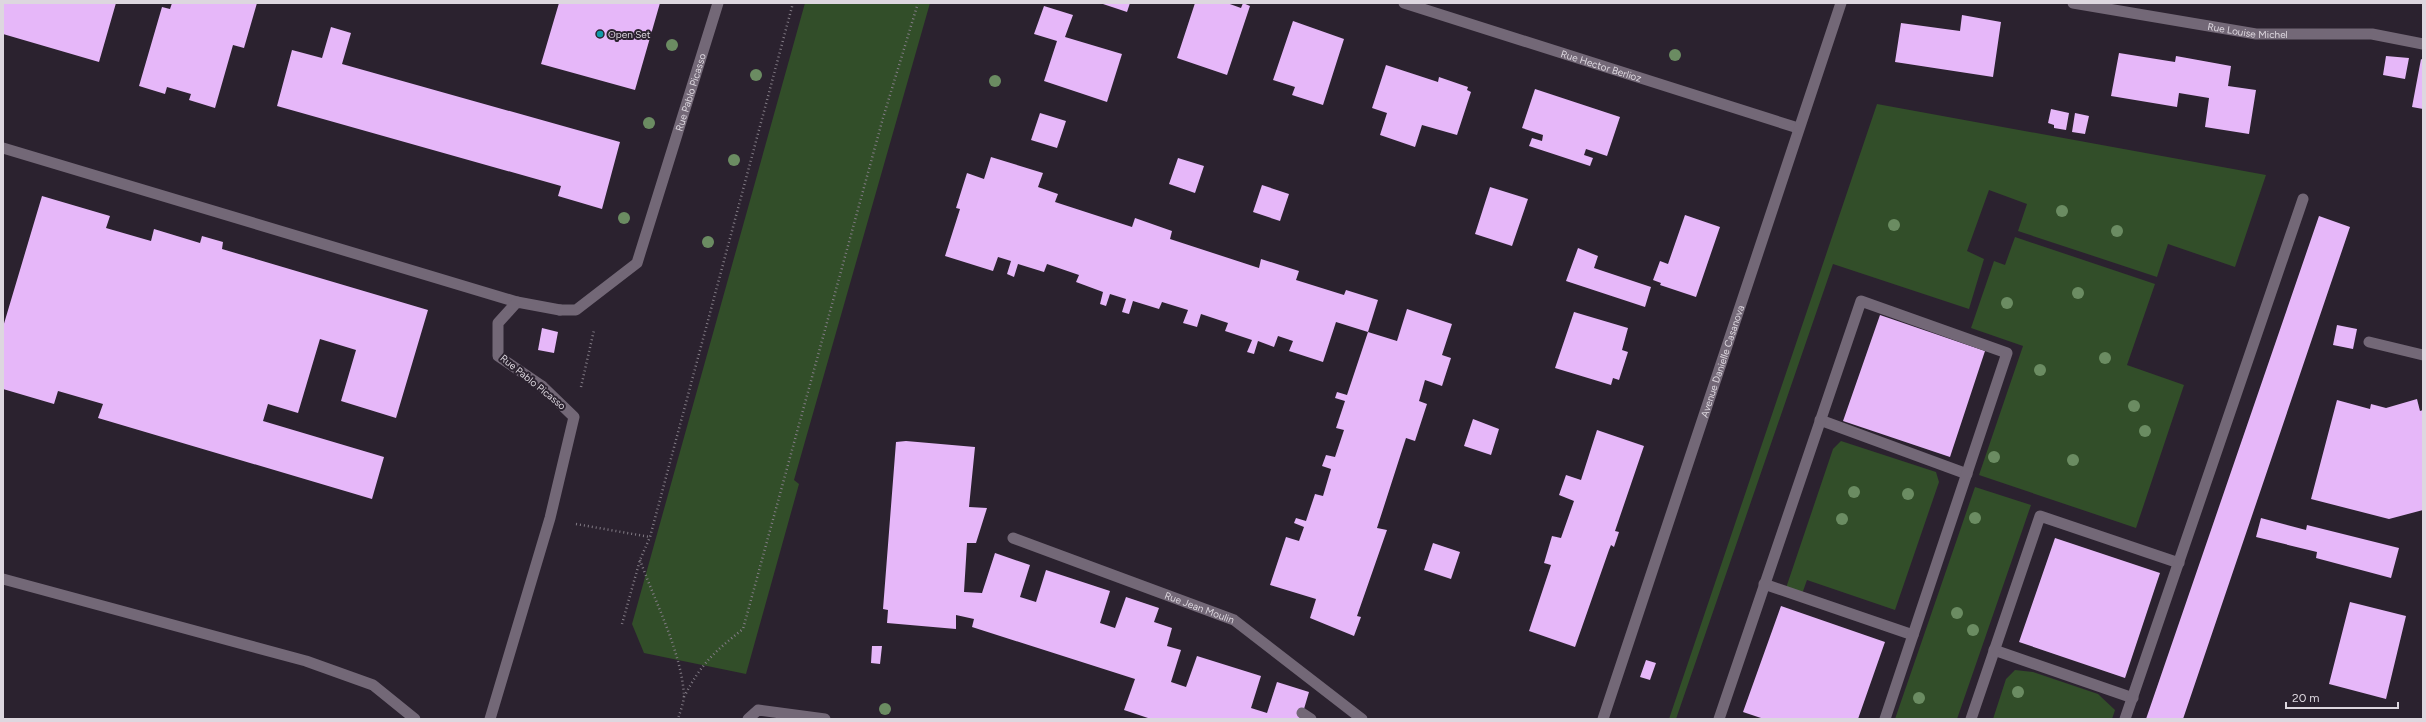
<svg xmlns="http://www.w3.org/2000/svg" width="2426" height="722" font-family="Figtree,sans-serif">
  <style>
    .green { fill: #324e29 }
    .building { fill: #e6b7f9 }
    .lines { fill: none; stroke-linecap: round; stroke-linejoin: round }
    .path { stroke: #827b85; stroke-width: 2.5; stroke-dasharray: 1 3; stroke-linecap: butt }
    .service { stroke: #736877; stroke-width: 11 }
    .minor { stroke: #736877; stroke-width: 11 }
    .tree { fill: #6b8c62 }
    .culture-dot { fill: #0f9aa8; stroke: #2b222f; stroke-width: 1.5 }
    .labels { text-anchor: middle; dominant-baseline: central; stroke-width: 4; stroke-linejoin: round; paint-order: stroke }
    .street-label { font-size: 10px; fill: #ddd7df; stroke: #2b222f }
    .poi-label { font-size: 10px; fill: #ddd7df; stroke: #2b222f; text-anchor: start }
  </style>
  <rect width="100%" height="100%" fill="#2b222f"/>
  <path class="green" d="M805,3H930L794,480L799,484L746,674L644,653L632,624Z
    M1877,104L2266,175L2235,267L2168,244L2157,277L2018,231L2027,204L1989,190L1967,251L1984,259L1969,309L1833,264L1676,719H1669Z
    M2015,237L2155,284L2127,365L2184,385L2136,528L1979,475L2023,346L1971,328L1994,261L2005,265Z
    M1841,441L1936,472L1939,482L1895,610L1807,580L1802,594L1786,588L1833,449Z
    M1975,487L2031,505L1957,719H1895Z
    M2015,670L2033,672L2098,694L2115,710L2112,719H1993L2006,679Z"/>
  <path class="building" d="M3,3H116L99,62L3,34Z
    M172,3H257L244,48L233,45L215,108L189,100L191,94L167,87L165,94L139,86L162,7L170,9Z
    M559,3H660L635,90L541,64Z
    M1100,3H1130L1127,12Z
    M1195,3H1227L1241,8L1243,3L1250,6L1227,75L1177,58Z
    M1044,6L1073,15L1065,37L1122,54L1107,102L1044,81L1057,41L1034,34Z
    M1962,15L2001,22L1993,77L1895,62L1901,23L1960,31Z
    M1293,21L1344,39L1323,105L1292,95L1295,87L1273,80Z
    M331,27L351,33L342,64L620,142L602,209L558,196L561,186L277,106L292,50L322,58Z
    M2119,53L2175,62L2176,56L2231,66L2228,86L2256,90L2249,134L2205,127L2209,98L2179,93L2177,107L2111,96Z
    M2386,56L2409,58L2405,79L2383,75Z
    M2421,59L2423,60V109L2412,107Z
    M1386,65L1438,82L1439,77L1468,87L1467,90L1471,92L1457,135L1422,125L1415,147L1380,135L1387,113L1372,108Z
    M1535,89L1620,117L1607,156L1586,149L1584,155L1593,158L1590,166L1529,146L1532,138L1542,141L1543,135L1522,128Z
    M2051,109L2069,113L2066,130L2054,128V125L2048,123Z
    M1040,113L1066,121L1057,148L1031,140Z
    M2075,113L2089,116L2085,134L2072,132Z
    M991,157L1043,173L1038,187L1058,194L1055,202L1132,227L1135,218L1172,231L1170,239L1259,268L1261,259L1299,271L1296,280L1344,295L1346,290L1378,300L1368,332L1336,322L1323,362L1289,351L1293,341L1278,336L1274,347L1258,341L1254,354L1247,352L1252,340L1225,331L1228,323L1201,314L1197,327L1183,323L1188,310L1162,302L1159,309L1133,301L1129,314L1122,312L1126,299L1110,294L1106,306L1100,304L1103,292L1076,282L1079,275L1047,264L1044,272L1018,264L1014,277L1007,274L1011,261L998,257L993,271L945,256L960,209L956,208L967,173L984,179Z
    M1178,158L1204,166L1195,193L1169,184Z
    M1262,185L1289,194L1280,221L1253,212Z
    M1490,187L1528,199L1512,246L1475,234Z
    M42,196L110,216L106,228L151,241L154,229L200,243L202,236L223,242L222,249L428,310L396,418L341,401L356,350L320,339L298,413L268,404L263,421L384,457L372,499L98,418L103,404L58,391L54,404L3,389V327Z
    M1685,215L1720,227L1696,297L1660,285L1661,283L1653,280L1660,261L1668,264Z
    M2319,216L2350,227L2183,719H2146Z
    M1578,248L1598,256L1594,268L1651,287L1645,307L1566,281Z
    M1407,309L1452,324L1442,355L1451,358L1442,386L1425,380L1419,401L1427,404L1415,441L1406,438L1377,528L1387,530L1357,616L1361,617L1354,636L1310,618L1316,599L1270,585L1286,537L1299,541L1304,527L1294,523L1296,518L1306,521L1315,494L1323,496L1331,469L1322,466L1326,455L1335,457L1344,430L1336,428L1345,401L1335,398L1337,392L1347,395L1368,332L1397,341Z
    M1574,312L1628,328L1622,350L1628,352L1619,380L1613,378L1611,385L1555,368Z
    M1880,315L1985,351L1950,457L1843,421Z
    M2337,325L2357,329L2353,349L2333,345Z
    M542,328L558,332L554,353L538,350Z
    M2417,399L2420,411L2423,410V510L2389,519L2311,499L2337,400L2370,409L2371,404L2386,408Z
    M1473,419L1499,429L1491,455L1464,446Z
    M1597,430L1644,446L1615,531L1619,532L1614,547L1611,545L1609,550L1575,647L1529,631L1551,565L1544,563L1552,536L1561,538L1574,501L1559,495L1566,475L1581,480Z
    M906,441L975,447L969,507L987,508L976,543H967L964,592L982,593L995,553L1030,565L1020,597L1036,602L1046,570L1110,591L1100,623L1115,628L1126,597L1159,608L1154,622L1172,628L1167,646L1181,650L1171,682L1186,687L1197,656L1261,676L1251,708L1267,713L1277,682L1309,692L1301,719H1151L1124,710L1135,679L972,627L974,619L956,615V629L887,623L888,610L883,609L896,442Z
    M2261,518L2306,530L2307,525L2399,548L2391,578L2316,558L2317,552L2256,537Z
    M2055,538L2160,573L2125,678L2019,642Z
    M1433,543L1460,552L1451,579L1424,570Z
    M2350,602L2406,616L2386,699L2329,684Z
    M1781,606L1885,642L1858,719H1764L1743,712Z
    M872,646H882L880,664L871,663Z
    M1646,660L1656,663L1650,680L1640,677Z"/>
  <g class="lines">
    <path class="path" d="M581,387L594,330
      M576,524L650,537
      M640,560C655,602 681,651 684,695C684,702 680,712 678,719
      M622,624L640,560L650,537L793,3
      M684,697C701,664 714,652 743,629L883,118L918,3"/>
    <g class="service">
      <path d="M3,148L517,302"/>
      <path d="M542,386L498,356V323L517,302L560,310"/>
      <path d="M1820,420L1967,474"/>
      <path id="s1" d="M1013,538L1234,620L1362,719"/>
      <path d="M1764,584L1913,635"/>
      <path d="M1994,650L2133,698"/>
      <path d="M1302,713L1311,719"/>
      <path d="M1719,719L1861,301L2007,353L1885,719"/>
      <path d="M1971,719L2040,516L2179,563"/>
      <path d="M2125,719L2303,199"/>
    </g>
    <g class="minor">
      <path id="s2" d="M1404,3L1798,128"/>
      <path id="s3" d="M2073,3L2256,34H2372L2423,44"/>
      <path id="s4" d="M560,310H576L637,263L718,3"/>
      <path d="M2369,342L2423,355"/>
      <path d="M3,579L306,661L373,685L415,719"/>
      <path d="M490,719L550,518L574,417L542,386"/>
      <path d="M748,719L758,710L825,719"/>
      <path id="s5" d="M1603,719L1841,3"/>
    </g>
  </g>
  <g class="tree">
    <circle cx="672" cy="45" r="6"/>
    <circle cx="1675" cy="55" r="6"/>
    <circle cx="756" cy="75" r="6"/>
    <circle cx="995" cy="81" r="6"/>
    <circle cx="649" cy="123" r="6"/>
    <circle cx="734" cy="160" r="6"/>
    <circle cx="2062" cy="211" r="6"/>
    <circle cx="624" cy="218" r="6"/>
    <circle cx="1894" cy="225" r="6"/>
    <circle cx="2117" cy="231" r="6"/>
    <circle cx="708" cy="242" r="6"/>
    <circle cx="2078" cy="293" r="6"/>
    <circle cx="2007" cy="303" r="6"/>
    <circle cx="2105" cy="358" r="6"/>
    <circle cx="2040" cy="370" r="6"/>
    <circle cx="2134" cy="406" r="6"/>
    <circle cx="2145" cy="431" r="6"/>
    <circle cx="1994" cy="457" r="6"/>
    <circle cx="2073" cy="460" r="6"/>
    <circle cx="1854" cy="492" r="6"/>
    <circle cx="1908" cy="494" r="6"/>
    <circle cx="1975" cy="518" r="6"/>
    <circle cx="1842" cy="519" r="6"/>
    <circle cx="1957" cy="613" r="6"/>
    <circle cx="1973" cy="630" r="6"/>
    <circle cx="2018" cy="692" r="6"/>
    <circle cx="1919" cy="698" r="6"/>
    <circle cx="885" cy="709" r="6"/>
  </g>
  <circle class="culture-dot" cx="600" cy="34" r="4"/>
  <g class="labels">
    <g class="street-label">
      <text stroke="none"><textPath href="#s3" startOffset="177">Rue Louise Michel</textPath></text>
      <text stroke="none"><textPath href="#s2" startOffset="207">Rue Hector Berlioz</textPath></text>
      <text stroke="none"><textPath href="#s4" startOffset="272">Rue Pablo Picasso</textPath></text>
      <text stroke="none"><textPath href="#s5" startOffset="377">Avenue Danielle Casanova</textPath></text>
      <text transform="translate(533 382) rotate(39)">Rue Pablo Picasso</text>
      <text stroke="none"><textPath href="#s1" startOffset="199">Rue Jean Moulin</textPath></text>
    </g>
    <g class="poi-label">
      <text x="608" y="34">Open Set</text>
    </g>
  </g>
  <rect width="2426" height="722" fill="none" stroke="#ddd7df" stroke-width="8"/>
  <path d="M2286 702v6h112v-6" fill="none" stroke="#ddd7df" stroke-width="2"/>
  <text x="2292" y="702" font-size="12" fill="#ddd7df" stroke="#2b222f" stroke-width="3" paint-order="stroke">20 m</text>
</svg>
